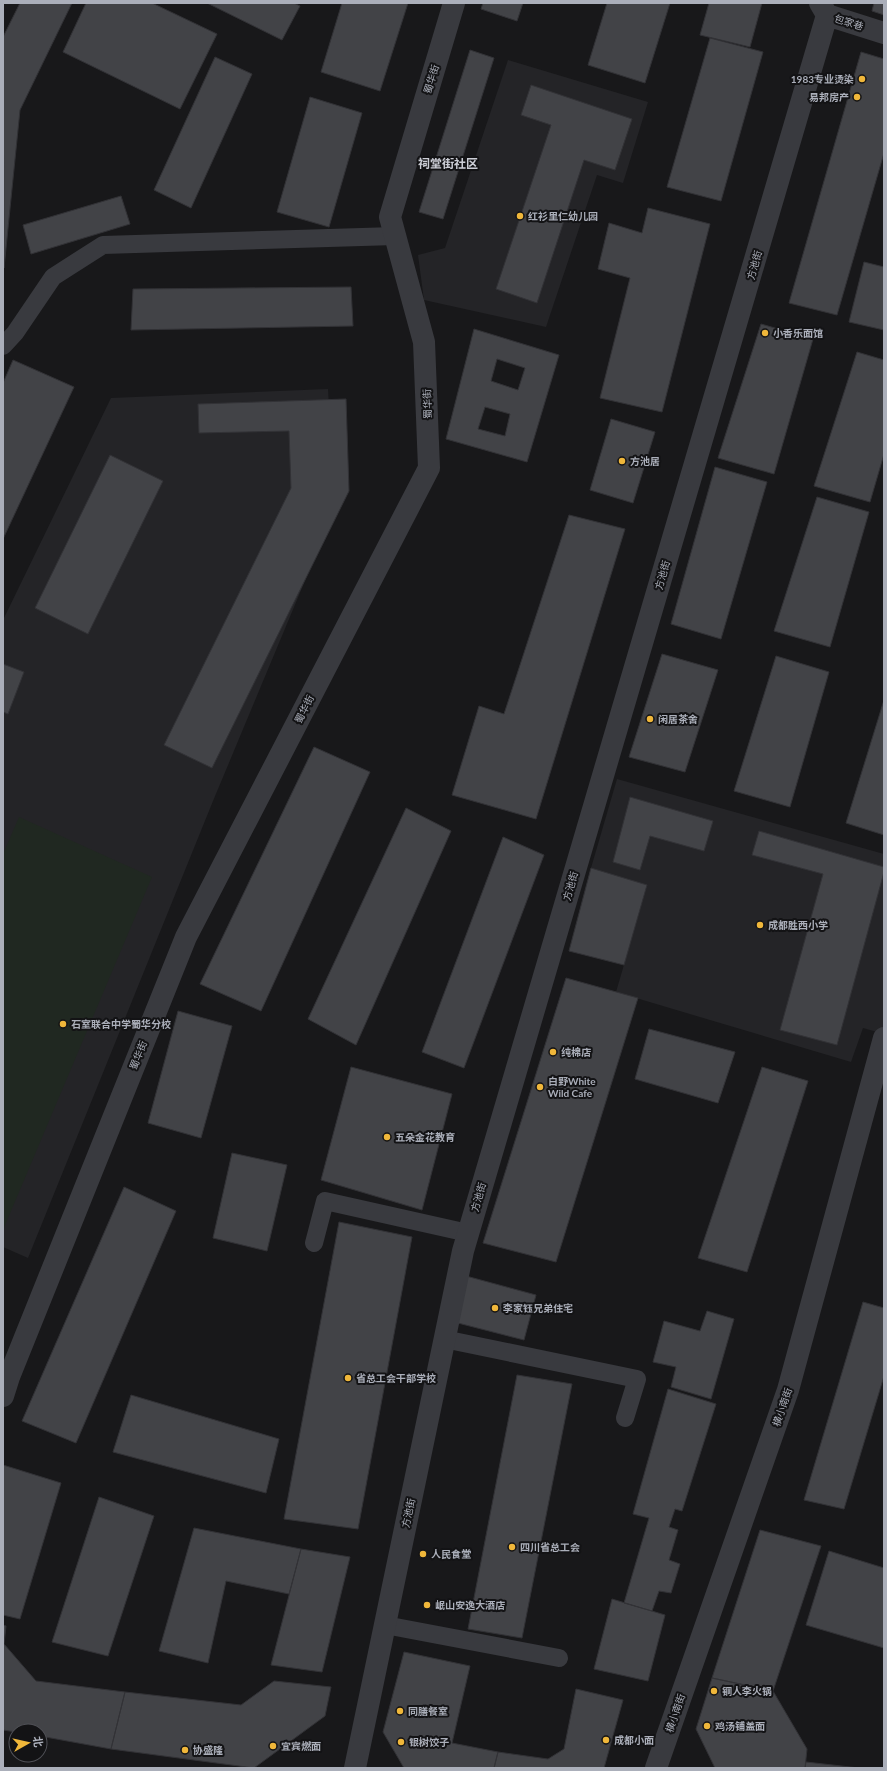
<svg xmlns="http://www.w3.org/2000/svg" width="887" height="1771" font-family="Lato,'Noto Sans SC',sans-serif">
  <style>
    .built { fill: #242427 }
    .green { fill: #202821 }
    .building { fill: #424347; stroke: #323236; fill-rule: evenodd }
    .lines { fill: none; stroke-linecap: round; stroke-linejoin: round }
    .lane { stroke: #393a3f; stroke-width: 18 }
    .street { stroke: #393a3f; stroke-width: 22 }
    .poi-dot { fill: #f0b73a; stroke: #131315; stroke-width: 1.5 }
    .labels { text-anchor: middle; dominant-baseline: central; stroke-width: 4; stroke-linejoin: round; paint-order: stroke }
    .street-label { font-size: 10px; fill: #abafba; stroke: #131315 }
    .poi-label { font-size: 10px; font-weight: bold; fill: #abafba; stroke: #131315; text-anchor: start }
    .quarter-label { font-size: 12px; font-weight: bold; fill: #ccced6; stroke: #131315 }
  </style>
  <rect width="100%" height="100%" fill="#18181a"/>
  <path class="built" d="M508,60L648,102L623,183L597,175L546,327L424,300L418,255L445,248Z
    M328,389L335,509L213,801L28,1258L3,1247V620L111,398Z
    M617,779L884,854V1034L863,1028L851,1062L616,992L647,886L591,868Z"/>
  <path class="green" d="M19,817L152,877L3,1230V854Z"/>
  <path class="building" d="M20,3H72L20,110L4,268L3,37Z
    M86,3H152L217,34L180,109L63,52Z
    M207,3H294L300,6L282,40Z
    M342,3H408L380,91L321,72Z
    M483,3H523L517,21L481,9Z
    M607,3H670L645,83L588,65Z
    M709,3H762L750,47L700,35Z
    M874,3H884V15L872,11Z
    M710,38L763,52L721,201L667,187Z
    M470,50L494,58L443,219L419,212Z
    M861,52L884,59V153L837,315L789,303Z
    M215,57L252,74L191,208L154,190Z
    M531,85L632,119L615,170L584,160L537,303L496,289L551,125L521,115Z
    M310,97L362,113L329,227L277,212Z
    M121,196L130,224L31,254L23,225Z
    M648,208L710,224L662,412L600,398L630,278L598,269L609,223L642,233Z
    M864,262L884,267V330L849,322Z
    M351,287L353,326L131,330L133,289Z
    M761,324L813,339L774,474L718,458Z
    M474,329L559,355L527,462L446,439ZM497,359L525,368L518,390L491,381ZM485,407L510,414L505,436L478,429Z
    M857,352L884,360V454L870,502L814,486Z
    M13,360L74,387L3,539V383Z
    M346,399L349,491L212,768L164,745L291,488L289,431L199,433L198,404Z
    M611,419L655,432L633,503L590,490Z
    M110,455L163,481L88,634L35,608Z
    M715,467L767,482L721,639L671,624Z
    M817,497L869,512L830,647L774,631Z
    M569,515L625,529L536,819L452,795L479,706L504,714Z
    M662,654L718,670L685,772L629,757Z
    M776,656L829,672L790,807L734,791Z
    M3,664L24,672L8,714L3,712Z
    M884,700V835L846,823Z
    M314,747L370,772L261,1011L200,984Z
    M630,797L713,821L704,851L650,836L640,870L613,862Z
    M406,808L451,831L356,1045L308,1019Z
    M759,831L884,867V872L837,1045L780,1030L823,874L752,855Z
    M503,837L544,855L464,1068L422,1052Z
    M591,868L647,885L624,965L569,951Z
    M566,978L638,998L556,1262L483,1243Z
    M178,1011L232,1026L201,1138L148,1123Z
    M649,1029L735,1052L718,1103L635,1079Z
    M351,1067L452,1094L422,1210L321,1180Z
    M762,1067L808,1081L747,1272L698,1258Z
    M232,1153L287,1165L267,1251L213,1238Z
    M124,1187L176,1211L76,1443L22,1421Z
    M339,1222L412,1237L358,1529L284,1519Z
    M466,1276L536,1295L524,1340L454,1322Z
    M863,1302L884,1308V1376L844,1509L804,1500Z
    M707,1311L734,1319L711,1399L671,1387L676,1367L653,1362L664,1321L700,1331Z
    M517,1375L572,1384L522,1638L468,1629Z
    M668,1389L716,1404L682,1511L675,1509L669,1527L678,1530L669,1560L680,1564L671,1593L659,1591L652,1611L624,1603L649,1518L633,1514Z
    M131,1395L279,1439L266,1493L113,1452Z
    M3,1465L61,1483L20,1619L3,1615Z
    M99,1497L154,1516L108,1656L52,1642Z
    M194,1528L301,1549L289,1594L226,1581L208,1663L159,1651Z
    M760,1530L821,1546L773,1691L712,1678Z
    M301,1549L350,1557L322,1672L271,1665Z
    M829,1551L884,1568V1648L806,1625Z
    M612,1599L665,1615L648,1681L594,1669Z
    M3,1625L6,1626L4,1644L36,1681L125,1692L111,1749L40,1736V1731L16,1732L3,1730Z
    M404,1652L470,1666L452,1743L498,1752L494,1768H404L383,1732Z
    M712,1678L773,1691L807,1749L805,1768H715L696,1729Z
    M274,1681L331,1687L325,1716L254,1768L111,1749L125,1692L241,1705Z
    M576,1689L623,1700L604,1768H494L498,1752L548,1759L564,1749Z
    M806,1762L859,1768H805Z"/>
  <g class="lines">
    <path class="lane" d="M3,346L15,333L53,277L103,245L395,236
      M314,1243L325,1201L468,1233
      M444,1339L637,1379L625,1418
      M385,1625L559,1658"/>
    <path class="street" d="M820,3L827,15L884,33
      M3,1396L9,1377L186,937L429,468L424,342L390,217L454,3
      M355,1768L463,1251L827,15
      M656,1768L788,1390L884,1038"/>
  </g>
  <g class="poi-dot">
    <circle cx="862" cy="79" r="4"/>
    <circle cx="857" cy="97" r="4"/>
    <circle cx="520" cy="216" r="4"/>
    <circle cx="765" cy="333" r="4"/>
    <circle cx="622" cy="461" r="4"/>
    <circle cx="650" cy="719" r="4"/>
    <circle cx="760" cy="925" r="4"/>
    <circle cx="63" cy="1024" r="4"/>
    <circle cx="553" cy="1052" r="4"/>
    <circle cx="540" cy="1087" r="4"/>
    <circle cx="387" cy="1137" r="4"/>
    <circle cx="495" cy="1308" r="4"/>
    <circle cx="348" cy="1378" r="4"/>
    <circle cx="512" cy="1547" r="4"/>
    <circle cx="423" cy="1554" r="4"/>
    <circle cx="427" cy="1605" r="4"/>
    <circle cx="714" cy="1691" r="4"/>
    <circle cx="400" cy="1711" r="4"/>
    <circle cx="707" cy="1726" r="4"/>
    <circle cx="606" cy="1740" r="4"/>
    <circle cx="401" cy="1742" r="4"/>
    <circle cx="273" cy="1746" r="4"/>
    <circle cx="185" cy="1750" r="4"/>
  </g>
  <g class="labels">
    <g class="street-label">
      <text transform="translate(849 22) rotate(18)">包家巷</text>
      <text transform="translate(431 79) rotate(-73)">蜀华街</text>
      <text transform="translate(754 265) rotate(-74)">方池街</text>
      <text transform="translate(427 404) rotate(-92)">蜀华街</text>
      <text transform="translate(662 575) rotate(-74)">方池街</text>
      <text transform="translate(304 709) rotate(-63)">蜀华街</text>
      <text transform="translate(570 886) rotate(-74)">方池街</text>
      <text transform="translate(138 1055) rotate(-68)">蜀华街</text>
      <text transform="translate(478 1197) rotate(-74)">方池街</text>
      <text transform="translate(782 1407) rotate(-71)">横小南街</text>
      <text transform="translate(408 1513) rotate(-78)">方池街</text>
      <text transform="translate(675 1713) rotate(-71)">横小南街</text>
    </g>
    <g class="poi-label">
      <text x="854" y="79" text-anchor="end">1983专业烫染</text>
      <text x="849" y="97" text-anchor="end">易邦房产</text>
      <text x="528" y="216">红衫里仁幼儿园</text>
      <text x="773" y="333">小香乐面馆</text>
      <text x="630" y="461">方池居</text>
      <text x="658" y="719">闲居茶舍</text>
      <text x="768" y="925">成都胜西小学</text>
      <text x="71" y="1024">石室联合中学蜀华分校</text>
      <text x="561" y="1052">纯棉店</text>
      <text x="548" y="1081">白野White<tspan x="548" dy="12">Wild Cafe</tspan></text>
      <text x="395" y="1137">五朵金花教育</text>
      <text x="503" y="1308">李家钰兄弟住宅</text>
      <text x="356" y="1378">省总工会干部学校</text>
      <text x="520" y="1547">四川省总工会</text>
      <text x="431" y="1554">人民食堂</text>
      <text x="435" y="1605">岷山安逸大酒店</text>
      <text x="722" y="1691">铜人李火锅</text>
      <text x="408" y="1711">同膳餐室</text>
      <text x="715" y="1726">鸡汤铺盖面</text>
      <text x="614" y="1740">成都小面</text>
      <text x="409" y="1742">银树饺子</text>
      <text x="281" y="1746">宜宾燃面</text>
      <text x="193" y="1750">协盛隆</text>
    </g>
    <g class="quarter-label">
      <text x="448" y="163">祠堂街社区</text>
    </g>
  </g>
  <rect width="887" height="1771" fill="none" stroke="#abafba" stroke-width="8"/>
  <g transform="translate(28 1743) rotate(82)"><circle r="19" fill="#131315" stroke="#505157"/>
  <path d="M0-3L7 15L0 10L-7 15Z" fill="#f0b73a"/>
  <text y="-6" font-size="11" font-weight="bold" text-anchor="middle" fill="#abafba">北</text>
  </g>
</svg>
